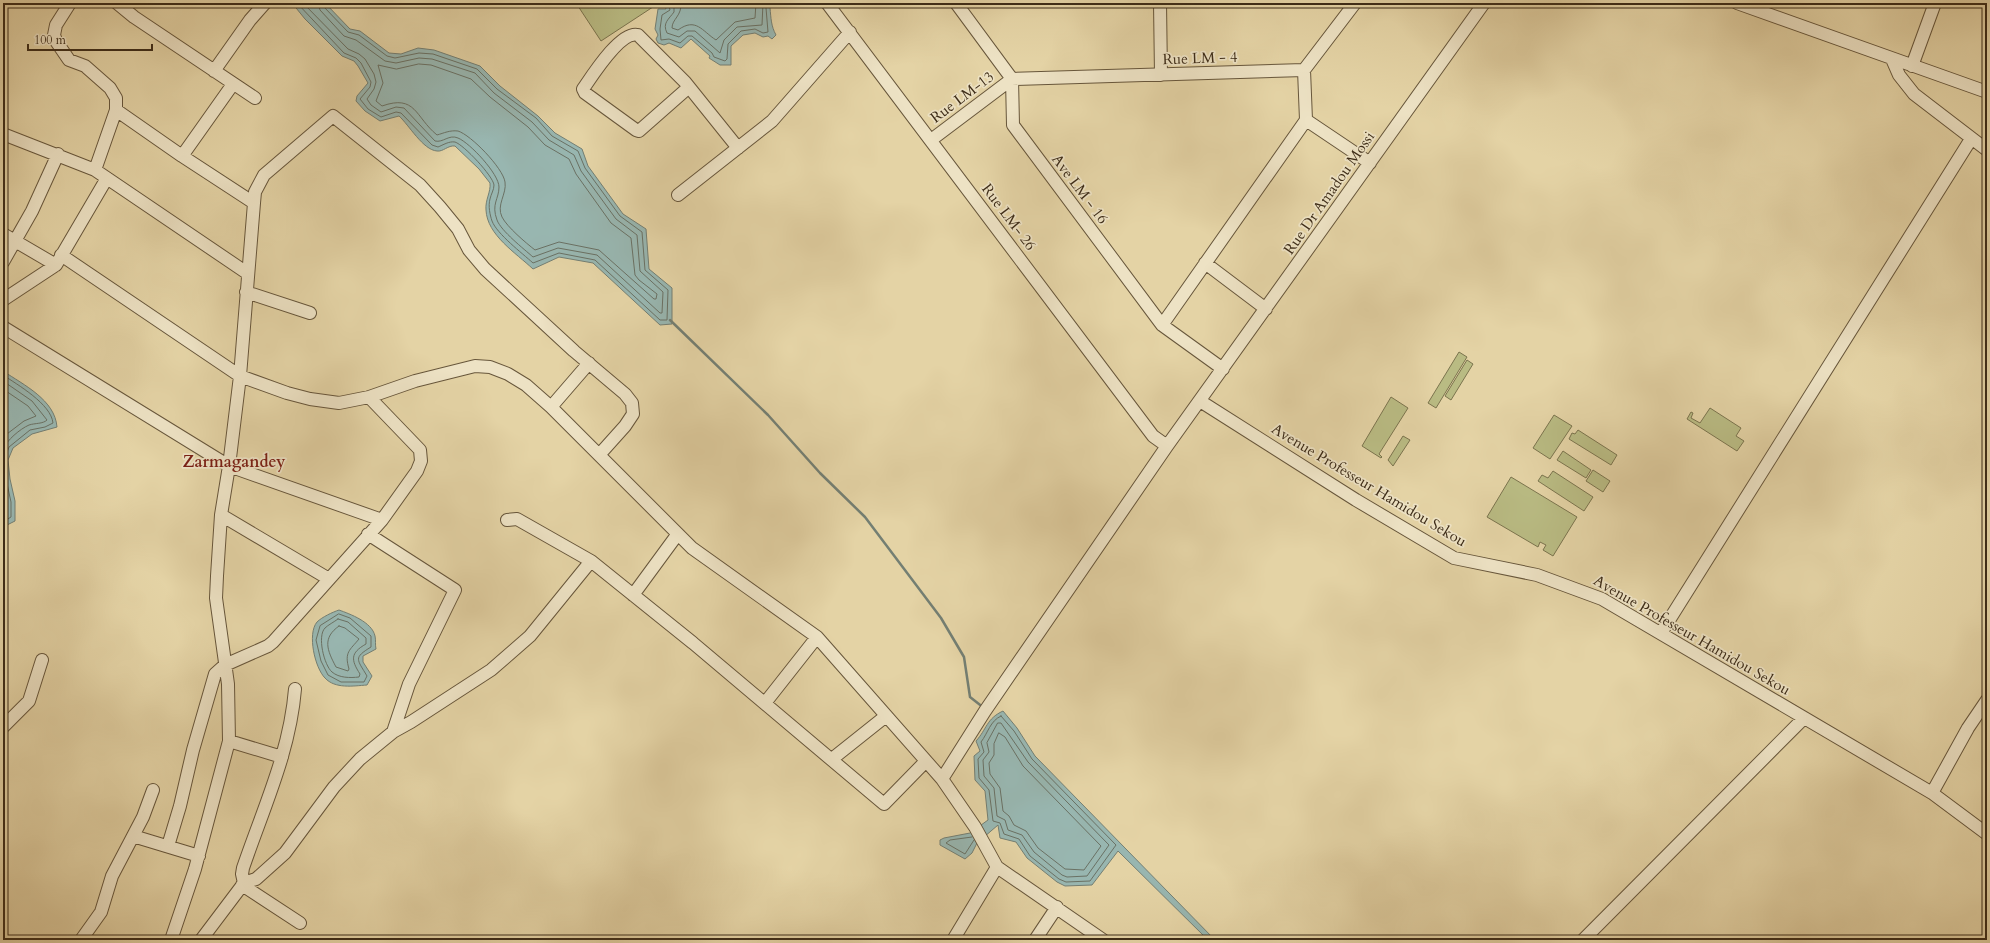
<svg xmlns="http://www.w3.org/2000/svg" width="1990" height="943" font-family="Cardo,serif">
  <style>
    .green { fill: #b9bb83; stroke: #7b744e }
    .water { fill: #98b6b0; stroke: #747f73 }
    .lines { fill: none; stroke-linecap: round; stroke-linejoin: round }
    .shore { stroke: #6a7164; stroke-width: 1 }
    .stream { stroke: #747f73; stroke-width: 2.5 }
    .minor-casing { stroke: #67563b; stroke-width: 14 }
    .minor { stroke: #ede2c4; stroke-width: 12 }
    .labels { text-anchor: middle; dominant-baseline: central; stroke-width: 3.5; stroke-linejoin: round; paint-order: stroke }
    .street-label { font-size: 15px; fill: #3d2c18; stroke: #ede2c4 }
    .neighbourhood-label { font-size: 16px; font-weight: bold; fill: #7a1f14; stroke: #ede2c4 }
  </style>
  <rect width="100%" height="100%" fill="#e4d3a5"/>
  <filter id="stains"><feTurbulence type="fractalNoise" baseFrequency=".005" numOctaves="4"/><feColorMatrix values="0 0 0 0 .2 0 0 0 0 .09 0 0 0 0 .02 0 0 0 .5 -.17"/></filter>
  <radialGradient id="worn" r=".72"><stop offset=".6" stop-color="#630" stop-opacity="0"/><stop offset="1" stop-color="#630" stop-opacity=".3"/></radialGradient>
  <path class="green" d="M576,3H659L601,41Z
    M1459,352L1467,357L1436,408L1428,403Z
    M1467,360L1473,364L1451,400L1445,396Z
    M1391,397L1408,408L1379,454L1382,457L1381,458L1362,446Z
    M1710,408L1741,428L1736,436L1744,441L1737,451L1687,419L1691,412L1693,413L1691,418L1700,423Z
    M1554,415L1572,426L1550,459L1533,448Z
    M1578,430L1617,455L1611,465L1569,439L1572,433L1575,434Z
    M1403,436L1410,440L1393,466L1388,460Z
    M1563,451L1591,470L1586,478L1557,460Z
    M1593,470L1610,481L1603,492L1586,481Z
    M1553,471L1593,497L1584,511L1538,481L1542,475L1548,478Z
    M1511,477L1577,517L1553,556L1543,550L1546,545L1540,542L1538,547L1487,517Z"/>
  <path class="water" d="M292,3H325L350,29L360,31L389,53L401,54L418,48L434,50L480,66L500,86L538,116L555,133L582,149L588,166L623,214L646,229L649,269L672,288V324L660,325L593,263L559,257L533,269C516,253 487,235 486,210C485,200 491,192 490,183L479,169L455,146C448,145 443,152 437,151C423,150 409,125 399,116L380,121L365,111L356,101L357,96L368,83L358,66L354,61L342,56L305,19Z
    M664,3H774L770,8C771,18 771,26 776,35L772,39L768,36L763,37L755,33L743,35L731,46V65H720L709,58L710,56L691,39L681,48L669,43L664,45L658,43L656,39L658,35L655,29L658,9H666Z
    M3,371C24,385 55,400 57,427L32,434L13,448L8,460L10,479L15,501V521L3,527Z
    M339,610C350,614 372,622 375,636C376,640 375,645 376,649L363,656V662L372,676L367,685C353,686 335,689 325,678C315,668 307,634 317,622C322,617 333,612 339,610Z
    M1003,711L1017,728L1035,756L1215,940H1208L1118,851L1092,885L1065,886L1057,882L1027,858L1016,842L1000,838L998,825L977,843L972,853L965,859L940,845V840L944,838L970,833L988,820L985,791L975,780L974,756L980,751L976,741C987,729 986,719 1003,711Z"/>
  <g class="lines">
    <path class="shore" d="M297,3L344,53L356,58L361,63L371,82L370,87L360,99L368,109L381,117L396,112L401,113L432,145L438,147C443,145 449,141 455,142C464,145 493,176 494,185C494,190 491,194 490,199C488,206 490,215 492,221C497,234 522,253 533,263L559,253L595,260L660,320H667L668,290L645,270L642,232L620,216L585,168L578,151L552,136L536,118L497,89L477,69L433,54L419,53L395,58L387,56L359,35L348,32L324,7L323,3
      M303,3L348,49L359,54L365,59L374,74L376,82L374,89L367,99L371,105L381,112L396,107L404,108L435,141C443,143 449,134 458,138C470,143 499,174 499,187C499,199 491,204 497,220C501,231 524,249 533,257L558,248L597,255L660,313H662L663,292L640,271L637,235L616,219L581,171L574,155L549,140L532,122L494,93L475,73L432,59L419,58L396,63L385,61L356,40L344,36L320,10L318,3
      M668,3L670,10L662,15L660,29L661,40L669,39L680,43L688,36H692L712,53L714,57L725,61L727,59L728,44L741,31L755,29L763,33L768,32L766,8L769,3
      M674,3V12C669,19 662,23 667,33L679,37L687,31H695L720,53L724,40L737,27L762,25L763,3
      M681,3C682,16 672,19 672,28L678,30C696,17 702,31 716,40L735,22L755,18L756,3
      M419,64L431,65L471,79L490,97L528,127L545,145L569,159L576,174L611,223L631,238L635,275L639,280L657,294L656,299H654L599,250L559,242L535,250C526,243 507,227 502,217C496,205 507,194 505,182C503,168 471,135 458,131C450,130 444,133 437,135C415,117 416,94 382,106L376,101L383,83L378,65L396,69Z
      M3,375C18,385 51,404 53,423L45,427L30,430L9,447L4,460L6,479L11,502V517L3,522
      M3,381L32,401L47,420C43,424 35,423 29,425C20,429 7,440 3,449
      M3,389L28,406L36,416L24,421L3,437
      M339,614L350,618L371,636V647C353,658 357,659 367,676L364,682H341L328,675L321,661L316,640L320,626Z
      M338,619L348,622L366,638V644C350,653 351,660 360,674L359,677C350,678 339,678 332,672C324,665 317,636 325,628C328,625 334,622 338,619Z
      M339,626L345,628L359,639C350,650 344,652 349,669L348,671L336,667C327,650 322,638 339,626Z
      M1001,716L1014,731L1032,759L1116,845L1090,881L1066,882L1059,879L1030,856L1019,839L1004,834L1000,823L993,821L989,790L979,778L978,759L984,752L981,742C988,733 990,721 1001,716Z
      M998,723H1001L1028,762L1109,845L1087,876L1067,877L1062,875L1034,852L1022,835L1008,830L1005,820L997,816L994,788L984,776L983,760L989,752L987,743Z
      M999,733L1005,737L1023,766L1101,846L1084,870L1065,869L1038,848L1026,831L1014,825L1009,816L1003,811L1000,788L990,774L989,763L994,755V744Z
      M972,837L950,840L946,843L965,854L974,840"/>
    <path class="stream" d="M670,320L768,415L820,473L865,517L941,618L964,657L970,697L984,708"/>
    <defs>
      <path id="minor" d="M70,3L56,25L54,35L56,41L69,60L85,66L110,88L116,98V110L182,156L254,203
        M117,3L134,17L255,98
        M827,3L1153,436L1167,446
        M956,3L1012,79L1013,125L1162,325L1223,369
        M1160,3L1161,75
        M1737,3L1987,92
        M1892,59L1899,75L1914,94L1987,150
        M1912,66L1935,3
        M214,71L250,20L265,3
        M1012,79L1304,70L1355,3
        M689,87L639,131L636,130L585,93L583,89C592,76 621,30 638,35L685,82L738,148
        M1306,120L1370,163
        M3,134L95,170L247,273
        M931,140L1012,79
        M182,156L233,84
        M95,170L116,110
        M678,195L772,121L850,32
        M3,234L56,265
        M61,255L240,376L287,393L310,399L339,403L369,397L415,381L475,366L490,367L508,374L526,385L551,407L692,548L817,637L942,779L975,827L997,867L1103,940
        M3,262L32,211L58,154
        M1205,263L1266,309
        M246,292L310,313
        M3,300L56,265L107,178
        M1162,325L1306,120L1304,70
        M3,327L229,466L382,520
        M1200,401L1356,500L1454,558L1537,575L1602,599L1932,793L1987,834
        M551,407L589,363
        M221,515L329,579
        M507,520L517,519L591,561L693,643L884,804L926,761
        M368,534L455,590L409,684L393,732
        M633,595L677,535
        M1661,633L1971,139
        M765,703L817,637
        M3,727L29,701L42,660
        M229,741L282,757
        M832,759L886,716
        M942,779L985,711L1167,446L1484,3
        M1932,793L1968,728L1987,700
        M133,836L199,856
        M168,846L180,806L193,750L215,674L225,665L268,646L273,642L382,520L417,471L421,461L420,450L369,397
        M244,883L256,879L285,853L334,787L360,759L393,732L411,722L491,670L530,636L591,561
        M242,885L300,923
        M81,940L101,912L112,876L143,817L153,790
        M171,940L195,869L229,741L228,684L216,598L217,576L221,515L229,466L240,376L254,203L255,192L264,175L333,116L420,185L440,207L458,229L469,250L485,269L574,351L625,394L632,403L633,414L625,426L599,455
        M201,940L244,883L242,874L243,868C263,809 290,752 295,689
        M953,940L997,867
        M1035,940L1057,907
        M1583,940L1804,718"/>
    </defs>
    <use href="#minor" class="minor-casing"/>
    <use href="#minor" class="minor"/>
  </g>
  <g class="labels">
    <g class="street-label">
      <text transform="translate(1200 58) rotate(-2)">Rue LM - 4</text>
      <text transform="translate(962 97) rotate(-37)">Rue LM-13</text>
      <text transform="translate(1080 189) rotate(53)">Ave LM - 16</text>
      <text transform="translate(1329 193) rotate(-55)">Rue Dr Amadou Mossi</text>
      <text transform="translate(1009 217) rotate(53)">Rue LM- 26</text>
      <text transform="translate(1369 485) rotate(31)">Avenue Professeur Hamidou Sekou</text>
      <text transform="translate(1692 635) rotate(30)">Avenue Professeur Hamidou Sekou</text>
    </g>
    <g class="neighbourhood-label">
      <text x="234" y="462">Zarmagandey</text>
    </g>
  </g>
  <rect width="1990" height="943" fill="none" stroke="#e4d3a5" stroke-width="16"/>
  <rect x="4" y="4" width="1982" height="935" fill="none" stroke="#3d2c18" stroke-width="2"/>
  <rect x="8" y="8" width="1974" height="927" fill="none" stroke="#3d2c18"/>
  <path d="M28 44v6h124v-6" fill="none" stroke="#3d2c18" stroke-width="2"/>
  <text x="34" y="44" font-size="12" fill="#3d2c18" stroke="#ede2c4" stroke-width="3" paint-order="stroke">100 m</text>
  <rect width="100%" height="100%" filter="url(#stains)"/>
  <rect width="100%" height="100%" fill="url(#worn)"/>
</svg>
